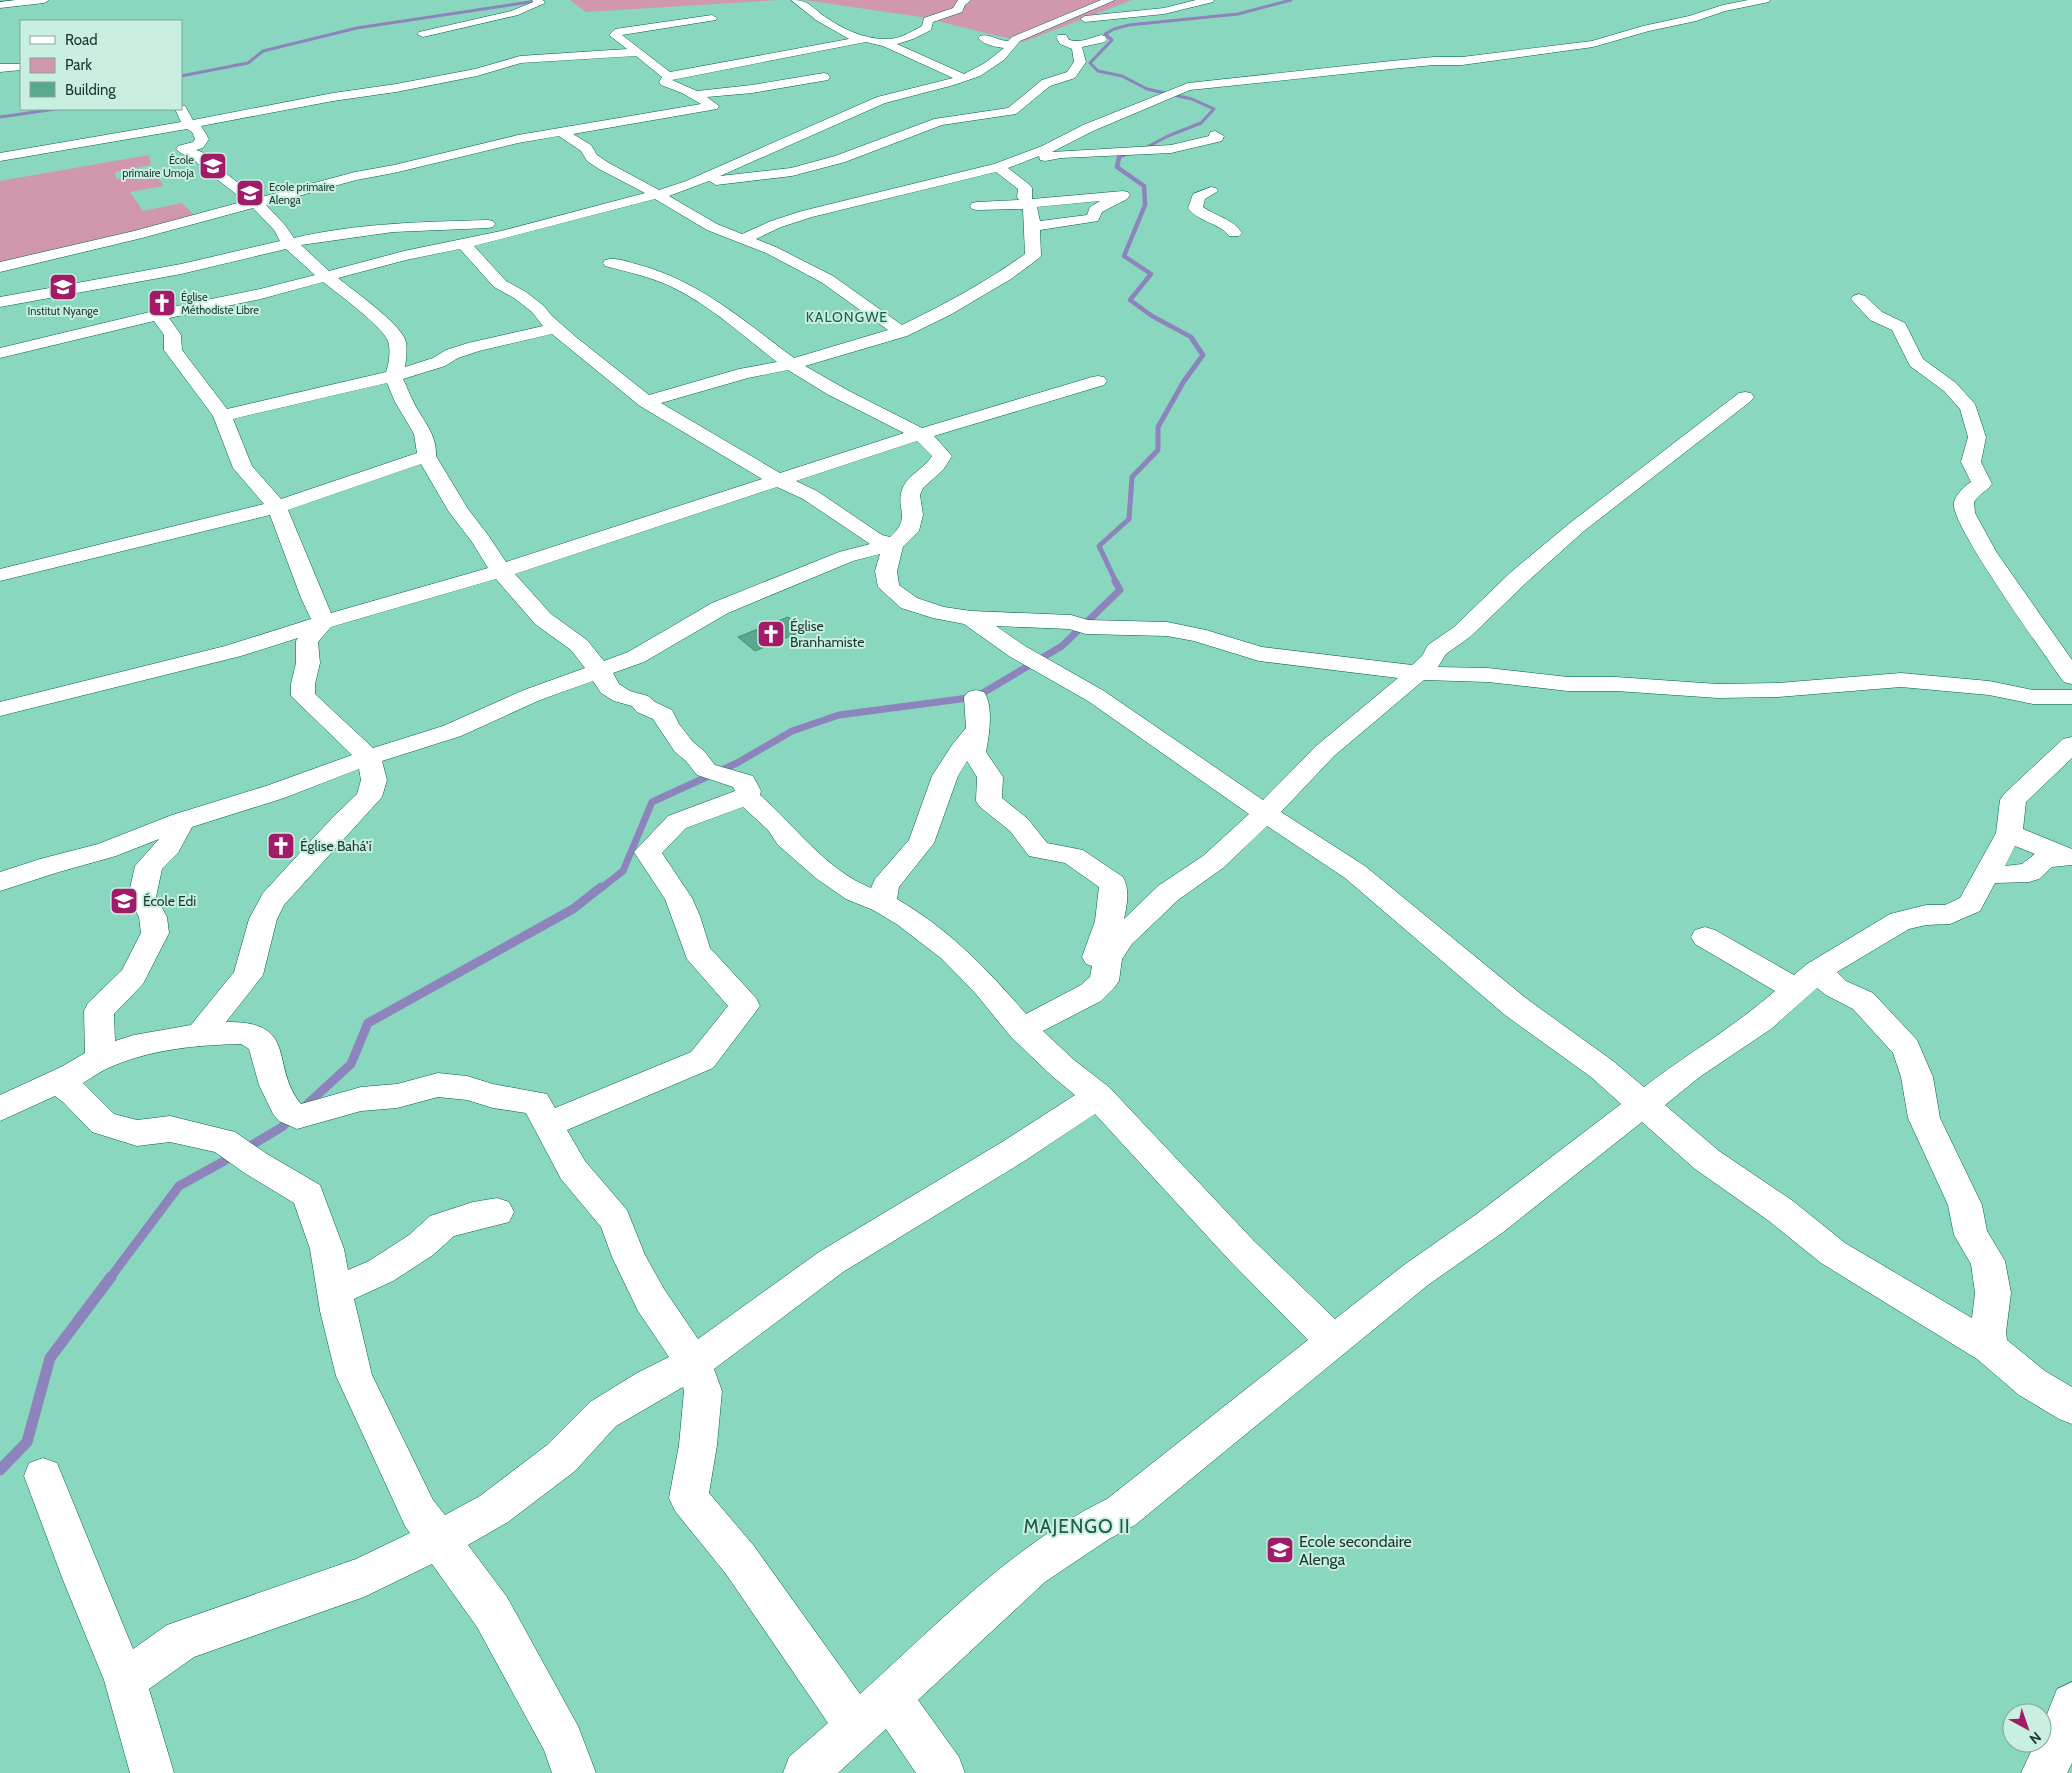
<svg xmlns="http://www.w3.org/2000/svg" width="2072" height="1773" font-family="Cabin,sans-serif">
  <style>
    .green { fill: #d097af }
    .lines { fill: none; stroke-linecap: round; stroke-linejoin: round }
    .stream-far5 { stroke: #8e84bd; stroke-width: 3 }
    .stream-far4 { stroke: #8e84bd; stroke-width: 4.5 }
    .stream-far3 { stroke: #8e84bd; stroke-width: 5 }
    .stream-far2 { stroke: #8e84bd; stroke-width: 7 }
    .stream-far1 { stroke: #8e84bd; stroke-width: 9 }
    .stream { stroke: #8e84bd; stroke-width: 11 }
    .building { fill: #5aa890; stroke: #3f8e77 }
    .minor-casing { stroke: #00614c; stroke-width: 1 }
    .minor { fill: #fff; fill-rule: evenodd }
    .labels { text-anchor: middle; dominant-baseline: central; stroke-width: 4; stroke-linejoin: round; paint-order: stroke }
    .far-poi-label { font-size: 11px; fill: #193930; stroke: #c9efe1; text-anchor: start }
    .far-quarter-label { font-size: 14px; letter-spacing: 1px; fill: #1d5b4a; stroke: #c9efe1 }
    .poi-label { font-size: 14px; fill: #193930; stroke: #c9efe1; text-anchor: start }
    .near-poi-label { font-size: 16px; fill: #193930; stroke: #c9efe1; text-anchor: start }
    .near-quarter-label { font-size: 19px; letter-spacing: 1px; fill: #1d5b4a; stroke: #c9efe1 }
  </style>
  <rect width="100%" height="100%" fill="#89d7be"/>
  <path class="green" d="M570,0H779L586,12Z
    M804,0H1132L1023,42L921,17Z
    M149,155L151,165L115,172L116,179L157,173L163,186L130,192L143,211L182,203L195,216L0,263V181Z"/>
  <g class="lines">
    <path class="stream-far5" d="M181,76L248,63L263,51L357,28L543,0
      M0,117L56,109
      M1132,150L1147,147L1168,136L1201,123L1214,109L1192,99L1147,89L1122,76L1098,71L1090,63L1112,40L1105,34L1114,29L1129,25L1238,14L1291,0"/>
    <path class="stream-far4" d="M1134,149L1119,157L1117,167L1144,186L1145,205L1124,256L1151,274L1130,300L1152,316L1191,337L1193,340"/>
    <path class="stream-far3" d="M1116,582L1099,546L1129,519L1132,477L1158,450V427L1184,381L1203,355L1192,339"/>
    <path class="stream-far2" d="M600,889L623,871L652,802L737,763L792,731L839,715L976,697L1062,646L1120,590L1115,581"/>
    <path class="stream-far1" d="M302,1109L351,1064L368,1023L573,909L601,887
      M245,1149L282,1127L291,1118
      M110,1278L179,1186L235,1155"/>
    <path class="stream" d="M0,1470L27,1442L50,1358L111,1277"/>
  </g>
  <path class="building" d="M788,617L805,630L755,651L738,637Z"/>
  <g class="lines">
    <defs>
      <path id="minor" d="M16,0H49L44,3L0,8V2Z
        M532,0H543L545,3L518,15L423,37L417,34L419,32L511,11L533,2Z
        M791,0C809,0 810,6 824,16C841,28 863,39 885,39C898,40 911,32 922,26L924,18L953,8L958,0H971L965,5L962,12L933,22L931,30L913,39L897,44L964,74L985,63L1004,48C995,47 985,45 978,38L980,36C989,33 998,41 1008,41L1012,37L1101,0H1115L1020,41L1004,60L980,76L954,85L885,103L720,176L791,168L835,156L934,119L1008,108L1042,80L1067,72L1074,62L1072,49L1060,44L1056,37L1058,35H1066L1069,40C1083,43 1089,38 1101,35L1105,36L1107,40L1105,42L1082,47L1086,62L1075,78L1050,86L1016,114L942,125L845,162L792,176L716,185L709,181L669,196L717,224L742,234L771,221L802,211L994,164L1042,146L1083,125L1188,83L1391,61L1434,57H1462L1592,41L1643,26L1689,16L1723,5L1748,0H1770L1769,2L1725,11L1696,21L1649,31L1593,47L1462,65H1434L1391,69L1190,90L1093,131L1052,152L1171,145L1209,136L1210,132L1215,131L1224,136L1222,141L1171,153L1061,158L1045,161L1040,160L1039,156L1008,168L1030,185L1032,188V199L1123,191L1128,192L1130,195L1127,199L1102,212L1098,221L1040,230L1041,256L1038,259L1011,279L950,315L907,336L805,366L849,391L922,428L1092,377L1098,376L1104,377L1107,381L1104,385L934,436L952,456L943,470L923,488L920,495L923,515L919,531L903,547L897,571L899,585L917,598L944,607L971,611L1071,615L1088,620L1167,622L1206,630L1262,647L1412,665L1422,656L1428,645L1454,627L1511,572L1570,523L1739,393L1745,392L1751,393L1754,397L1751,401L1584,531L1527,582L1470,637L1446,654L1438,667L1488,668L1568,677H1616L1718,684L1778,683L1901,673L1989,681L2033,690H2072V704H2033L1989,695L1901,687L1778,697L1718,698L1616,691H1568L1488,682L1424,680L1334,756L1281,812L1365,866L1527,999L1613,1061L1644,1087C1687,1054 1734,1027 1775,991L1695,944L1691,937L1695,930L1705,927L1715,930L1794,975L1807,964L1890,914L1926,905H1945L1960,898L1996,833L2000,800L2004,794L2063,739L2072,737V758L2026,802L2023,829L2072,849V865L2052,867L2039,879L2029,882L1995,883L1980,911L1950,924L1926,925L1909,929L1837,972L1846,981L1873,993L1917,1040L1933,1077L1940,1118L1982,1205L1987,1231L2005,1261L2011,1293L2006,1332L2007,1340L2045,1371L2072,1387V1424L2059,1419L2019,1395L1977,1359L1821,1263L1769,1221L1695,1169L1642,1122L1502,1233L1428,1285L1135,1525L1109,1539L1045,1582L918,1700L959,1757L965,1773H916L886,1729L838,1773H783L789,1757L828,1723L726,1574L675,1511L669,1498L679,1445L684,1391L683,1387L616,1426L575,1471L508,1522L468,1545L507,1597L578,1726L596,1773H552L544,1750L477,1627L432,1564L364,1597L194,1657L149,1689L174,1773H130L104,1680L63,1580L24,1476L29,1463L43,1458L57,1463L133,1649L167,1625L356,1559L410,1533L405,1526L336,1376L320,1311L310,1249L294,1203L243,1172L215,1152L170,1142L137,1146L92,1132L64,1103L55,1096L0,1121V1095L61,1067L85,1053L84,1011L88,1003L122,970L141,933L139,917L128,897L135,866L159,839L116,856L59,872L0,891V872L40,859L98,844L172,815L266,786L352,755L291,696V684L296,663V641L298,638L241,656L0,716V702L225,646L311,619L301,598L270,515L0,581V569L264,504L233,468L213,416L164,350V335L154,321L0,358V348L158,310L260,289L315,275L286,249L181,274L0,307V297L181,264L280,241L274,230L253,208L142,238L0,272V262L134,231L245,201L201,167C193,155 185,158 176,149L178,146L193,142L195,139L192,132L187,129L0,161V153L181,122L175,109H181V105L185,106L193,120L333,93L396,84L475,69L520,56L627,49L609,35L615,29L712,15L717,18L716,20L622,35L670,72L849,39L816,20ZM866,42L883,46L953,78L877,97L686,181L659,190L609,163L597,155L591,145L573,134L717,109L719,106L707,97L752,93L828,80L830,77L828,74L824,73L752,85L697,91L672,80ZM636,56L662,77L659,82L661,85L682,93L701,104L518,135L394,165L355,172L258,198L211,162L207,154L196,150L203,148L209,139L201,126L333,101L396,92L477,76L521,63ZM559,136L581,151L587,161L599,169L645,193L501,231L404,251L329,271L301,245L393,232L488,228L493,227L495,224L493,221L488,220C423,222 357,223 294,238L285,225L266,205L356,180L394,173L518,143ZM996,172L1018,189L1017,197L1019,200L977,202L972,203L970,206L972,209L977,210L1023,209L1025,254C986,282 945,304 902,325L833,276L776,247L756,239L781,227L812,217ZM655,199L707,230L766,253L821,282L888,330L794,358C743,320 698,280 636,264C626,261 615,257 605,260L603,263L605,266C628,272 651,277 672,287C711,306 743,336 777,362L739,369L649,395L576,337L552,316L544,306L526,292L506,281L474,246ZM1100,201L1090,207L1087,215L1040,221L1037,207ZM460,249L494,287L514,298L532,312L543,326L468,343L446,350L433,358L405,367C406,358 408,348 405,339C397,321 354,291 338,278L406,260ZM323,282C337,293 382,326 388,341C391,350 389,364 386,372L227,409L182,350L181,335L169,318L261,299ZM552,334L640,406L762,479L506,562L488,535L468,509L436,456C437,433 422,420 413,401C409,394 407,386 403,379L445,366L458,358L479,351ZM788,370L827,394L904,433L780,473L661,403L748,378ZM387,383L395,402L414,434L417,453L281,499L252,466L233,419ZM917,441L932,456C925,468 909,474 903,487C894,508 913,517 890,537L882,535L817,491L796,481ZM421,464L449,512L472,542L488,568L331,613L288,510ZM777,487L803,499L870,544L839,552L712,603L628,652L604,661L587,640L551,614L515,574ZM880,554L875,571L878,587L901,608L933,618L964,624L1009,656L1088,701L1249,814L1203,856L1158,886L1124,919C1127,906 1130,889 1123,877L1083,850L1047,843L1028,819L1002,798L1003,777L986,752C989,736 994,706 984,692L976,690L968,692L964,697L966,728L952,745L932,776L909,840L875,879L871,888C826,870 795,826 760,795L761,791L753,776L715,765L704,751L693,742L679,724L672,710L655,702L648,696L630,691L619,684L613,673L644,662L728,613L853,561ZM496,579L535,624L571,650L585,668L524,690L443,726L373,748L315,694V684L320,663L318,642L331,627ZM996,626L1069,629L1086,634L1167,636L1194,641L1259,661L1398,678L1316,746L1263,800L1104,691L1025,646ZM593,681L601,693L614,701L632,706L637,712L653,719L675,752L686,761L697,775L733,787L735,791L668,816L634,852L665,899L687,959L728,1006L691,1052L555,1108L547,1094L493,1084L467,1076L438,1073L397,1084L361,1087L301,1104C269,1065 300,1021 226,1022L263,975L277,919L284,905L382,797L387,780L382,761L461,736L540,700ZM967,761L977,777L976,801L980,807L1010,831L1029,856L1065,863L1099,887L1095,921L1082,957L1086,964L1092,966L1090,977L1081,985L1026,1014C986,968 950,930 897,899L899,887L934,843L958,776ZM359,769L361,780L357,794L332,818L263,893L249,919L234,972L191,1025L134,1035L115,1041L114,1014L143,984L169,933L167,917L156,897L162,869L178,853L192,827L284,798ZM743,807L768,830L778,845L817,879L846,899L873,910L898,925L942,959L976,994L1011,1037L1052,1076L1075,1095L1002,1142L819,1252L698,1339L664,1289L645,1255L627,1210L585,1161L567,1130L713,1068L760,1006L756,998L710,948L700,916L692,898L662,853L686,828ZM1267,826L1345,878L1505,1015L1591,1077L1621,1104L1478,1213L1404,1265L1335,1319L1254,1241L1109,1087L1074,1060L1043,1031L1101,1001L1114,988L1119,981L1122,959L1132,944L1178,900L1223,868ZM2015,846L2035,854L2022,864L2005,866ZM1817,988L1826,995L1853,1009L1893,1053L1901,1077L1908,1118L1948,1205L1954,1235L1971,1264L1975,1293L1972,1318L1845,1243L1793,1201L1719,1151L1665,1105L1701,1076L1771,1029ZM241,1044L249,1049L259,1085L273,1114L279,1121L297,1129L361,1111L397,1108L438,1097L467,1100L493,1108L526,1113L561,1179L601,1227L612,1257L638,1311L669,1357L637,1373L590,1402L547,1445L480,1496L445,1515L433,1500L372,1375L354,1299L393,1281L433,1255L454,1236L509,1222L514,1212L509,1202L497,1198L473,1202L430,1216L409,1235L369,1261L348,1270L344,1249L320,1185L267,1154L235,1132L170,1116L137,1120L114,1114L83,1083C93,1077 102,1070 113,1066C153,1049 198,1045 241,1044ZM1095,1114L1230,1261L1308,1340L1107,1499C1012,1545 937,1625 860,1694L754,1546L709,1493L717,1445L722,1391L714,1369L843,1272L1026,1160Z
        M1196,0H1214L1213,2L1164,14L1085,22L1080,19L1085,16L1164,8Z
        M0,64H21V70L0,72Z
        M1211,187L1216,188L1218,191L1205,199L1203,207C1214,215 1235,220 1242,233L1239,236H1229C1220,223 1198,222 1188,208L1193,194Z
        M1859,294L1865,296L1882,312L1905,323L1923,359L1956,383L1975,404L1986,437L1981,462L1992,484C1987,491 1980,493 1974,502L1975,513L1997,553L2072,660V684L2064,682L2060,677C2044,653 1948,522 1954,502C1956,495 1965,485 1971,482L1961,462L1968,437L1960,409L1944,391L1910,366L1892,330L1870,320L1851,299L1853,296Z
        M2072,1682V1763L2067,1773H2021L2035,1743H2042V1727L2057,1689Z"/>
    </defs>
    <use href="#minor" class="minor-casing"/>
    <use href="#minor" class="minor"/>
  </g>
  <defs>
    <symbol id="school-square" viewBox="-11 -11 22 22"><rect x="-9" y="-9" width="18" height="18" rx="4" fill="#a11b68" stroke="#c9efe1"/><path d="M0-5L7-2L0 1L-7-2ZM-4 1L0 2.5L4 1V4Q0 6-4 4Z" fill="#fff"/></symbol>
    <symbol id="church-square" viewBox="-11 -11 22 22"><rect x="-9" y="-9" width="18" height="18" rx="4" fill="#a11b68" stroke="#c9efe1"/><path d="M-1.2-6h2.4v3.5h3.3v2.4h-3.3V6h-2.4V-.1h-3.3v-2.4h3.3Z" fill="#fff"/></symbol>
  </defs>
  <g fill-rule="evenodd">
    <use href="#school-square" x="197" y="150" width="32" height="32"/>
    <use href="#school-square" x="234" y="177" width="32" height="32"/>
    <use href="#school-square" x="47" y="271" width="32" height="32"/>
    <use href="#church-square" x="146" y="287" width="32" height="32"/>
    <use href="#church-square" x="755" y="618" width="32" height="32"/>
    <use href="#church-square" x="265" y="830" width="32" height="32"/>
    <use href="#school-square" x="108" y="885" width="32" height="32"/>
    <use href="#school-square" x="1264" y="1534" width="32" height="32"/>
  </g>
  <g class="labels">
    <g class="far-poi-label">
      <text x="194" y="160" text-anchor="end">École<tspan x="194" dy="13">primaire Umoja</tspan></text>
      <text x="269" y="187">Ecole primaire<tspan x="269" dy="13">Alenga</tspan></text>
      <text x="181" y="297">Église<tspan x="181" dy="13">Méthodiste Libre</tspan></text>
      <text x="63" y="311" text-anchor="middle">Institut Nyange</text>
    </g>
    <g class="far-quarter-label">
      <text x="847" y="317">KALONGWE</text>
    </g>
    <g class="poi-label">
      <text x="790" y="626">Église<tspan x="790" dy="16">Branhamiste</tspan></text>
      <text x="300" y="846">Église Bahá'í</text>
      <text x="143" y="901">École Edi</text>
    </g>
    <g class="near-poi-label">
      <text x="1299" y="1541">Ecole secondaire<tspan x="1299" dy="18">Alenga</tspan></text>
    </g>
    <g class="near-quarter-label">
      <text x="1077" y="1526">MAJENGO II</text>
    </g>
  </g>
  <rect x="20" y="20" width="162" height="90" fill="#c9efe1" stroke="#83a69a"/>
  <rect x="30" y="36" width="25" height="8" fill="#ffffff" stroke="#83a69a"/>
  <text x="65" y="45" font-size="15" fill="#193930">Road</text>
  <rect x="30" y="58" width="25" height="15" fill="#d097af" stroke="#83a69a"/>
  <text x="65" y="70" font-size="15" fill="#193930">Park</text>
  <rect x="30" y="82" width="25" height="15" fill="#5aa890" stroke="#83a69a"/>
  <text x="65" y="95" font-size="15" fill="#193930">Building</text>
  <g transform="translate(2027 1728) rotate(140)"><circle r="24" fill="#c9efe1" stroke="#83a69a"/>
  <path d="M0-4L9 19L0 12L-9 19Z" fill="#a11b68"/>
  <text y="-8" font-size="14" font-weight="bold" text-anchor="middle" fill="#193930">N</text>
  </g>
</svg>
